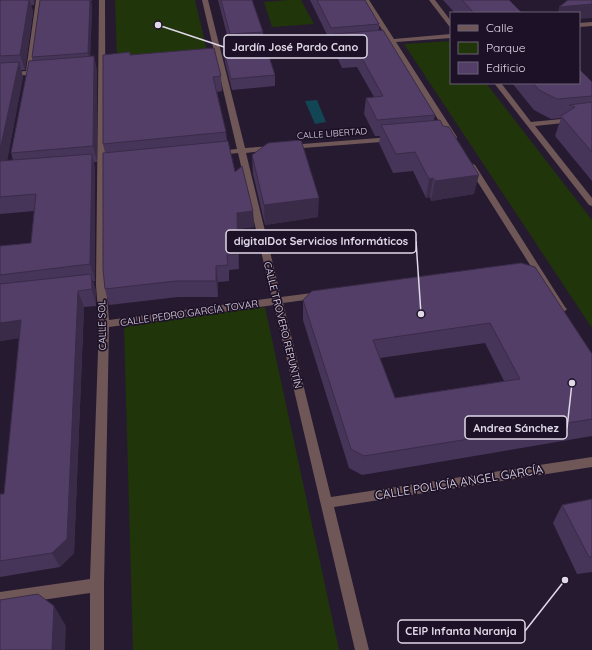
<svg xmlns="http://www.w3.org/2000/svg" width="592" height="650" font-family="Quicksand,sans-serif">
  <style>
    .green { fill: #21350a }
    .water { fill: #124654 }
    .lines { fill: none; stroke-linecap: round; stroke-linejoin: round }
    .street { fill: #705757; fill-rule: evenodd }
    .wall { fill: #473559; fill-rule: evenodd }
    .shaded-wall { fill: #3a2b48 }
    .building { fill: #533e67; stroke: #3a2b48; fill-rule: evenodd }
    .labels { text-anchor: middle; dominant-baseline: central; stroke-width: 3.5; stroke-linejoin: round; paint-order: stroke }
    .far-street-label { font-size: 9px; fill: #e0d9e8; stroke: #1c1127 }
    .street-label { font-size: 10px; fill: #e0d9e8; stroke: #1c1127 }
    .near-street-label { font-size: 12px; fill: #e0d9e8; stroke: #1c1127 }
    .leader { fill: none; stroke: #e0d9e8; stroke-width: 1.5 }
    .callout-dot { fill: #e0d9e8; stroke: #1c1127; stroke-width: 1.5 }
    .callout { fill: #1c1127; stroke: #e0d9e8; stroke-width: 1.5 }
    .callout-label { font-size: 11px; text-anchor: middle; font-weight: bold; fill: #e0d9e8 }
  </style>
  <rect width="100%" height="100%" fill="#261a31"/>
  <path class="green" d="M115,0H195L207,51L117,58Z
    M289,0H301L314,24L272,27L264,2Z
    M451,41V83H486L592,220V328L404,44Z
    M265,307L339,650H133L124,326Z"/>
  <path class="water" d="M317,100L326,122L315,124L305,101Z"/>
  <g class="lines">
    <path class="street" d="M36,0H42L33,71L41,70L44,72L41,74L0,77V73L26,71Z
      M99,0H105L106,285L109,320L272,298L238,153L218,155L214,153L218,151L237,149L202,0H208L245,148L272,146L276,148L272,150L246,153L281,297L320,292L325,295L320,298L283,303L331,497L592,457V467L334,507L369,650H355L274,305L109,327L104,585V650H90V593L0,606V592L90,579L99,324L96,285Z
      M363,0H369L394,39L451,34V38L396,42L457,137L456,139H450L449,137L390,43L377,44L374,42L377,40L388,39Z
      M429,0H435L451,21V27L449,26Z
      M592,22V26L579,27V23Z
      M347,43L350,45L349,46L254,55L251,53L254,51Z
      M494,83H501L531,122L592,116V120L535,126L592,198V206L589,205Z
      M391,137L395,139L394,141L290,149L286,147L290,145Z
      M468,163H471L475,165L565,307L567,309L565,311H559L467,165Z"/>
  </g>
  <path class="wall" d="M0,0H35L34,5H31L33,12L25,70H21L23,77L7,161L13,160L11,153L32,60V57L40,0H92V1H91L92,8L90,56H94L97,71V162H94L95,170V281H93L96,291V306L84,307L74,553L60,567L0,577V494H4L19,338L0,341V246L31,243L34,211L0,214Z
    M218,0H252L263,32V44L275,75V86L232,90L225,62L224,51L231,50Z
    M310,0H365L379,24V31L435,115L434,120L474,194L431,201L430,197L426,198L413,171L393,173L379,143L380,136H375L364,114L366,98L374,97L357,67L342,68L334,50V43H331Z
    M443,0H509L522,13H455Z
    M130,55L221,76L222,91L217,92L226,132L227,141L235,172L253,211L254,227L238,229L239,269L229,270V281L218,282V297H178L109,305L105,289V153L103,144Z
    M592,82V181L555,136L561,118L551,119L534,110L512,83Z
    M252,155L318,217L265,225L253,174Z
    M521,263L592,354V436L362,475L349,468L303,320V300ZM485,343L504,381L395,398L380,358Z
    M592,499V572L577,574L553,523L562,505Z"/>
  <path class="shaded-wall" d="M29,0H30L33,12L25,70L20,55Z
    M33,0H35L34,5Z
    M90,0H91L92,8L90,64L88,53Z
    M592,4V18L579,19V13H558L559,7Z
    M94,56L97,71V162L93,146Z
    M19,62L23,77L5,171L0,172V150Z
    M92,154L95,170V281L90,264Z
    M479,175L474,194L431,201L435,181Z
    M433,178L430,197L426,198L429,179Z
    M319,198L318,217L265,225L264,205Z
    M253,211L254,227L238,229L239,269L238,254L237,213Z
    M216,266L218,282V297L216,281Z
    M91,274L96,291V306L92,289Z
    M78,291L84,307L74,553L60,567L52,553Z
    M21,320L27,337L0,341V323Z
    M54,606L66,626L65,650H52Z"/>
  <path class="building" d="M0,0H29L20,55L0,56Z
    M40,0H90L88,53L32,57Z
    M221,0H252L263,32L230,34Z
    M317,0H365L379,24L331,28Z
    M462,0H509L522,13H474Z
    M568,0H592V4L559,7Z
    M383,30L435,115L377,120L366,98L383,96L358,51L343,52L334,34Z
    M265,44L275,75L231,79L224,51L233,50L232,47Z
    M214,48L221,76L213,77L226,132L103,144V55L130,52V55Z
    M94,56L93,146L11,153L29,61Z
    M19,62L0,150V63Z
    M579,69L592,82V96L557,99L539,90L533,83H579Z
    M592,102V152L561,116L575,107L569,105Z
    M440,120L443,126L449,127L479,175L435,181L433,178L429,179L415,152L396,154L381,125Z
    M301,140L319,198L264,205L252,155L268,143Z
    M228,141L235,172L242,166L253,211L237,213L238,254L227,255L228,265L216,266V281H176L105,289L103,269V153Z
    M92,154L90,264L0,275V246L31,243L36,194L0,197V161Z
    M521,263L535,267L592,354V419L364,456L351,449L303,300L312,291ZM490,323L520,379L395,398L373,340Z
    M91,274L92,289L78,291L67,539L52,553L0,561V494H4L21,320L0,323V284Z
    M592,499V557H589L562,505Z
    M38,594L54,606L52,650H0V600Z"/>
  <g class="labels">
    <g class="far-street-label">
      <text transform="translate(332 133) rotate(-4)">CALLE LIBERTAD</text>
    </g>
    <g class="street-label">
      <text transform="translate(189 313) rotate(-8)">CALLE PEDRO GARCÍA TOVAR</text>
      <text transform="translate(102 325) rotate(-91)">CALLE SOL</text>
      <text transform="translate(283 325) rotate(76)">CALLE TROVERO REPUNTÍN</text>
    </g>
    <g class="near-street-label">
      <text transform="translate(459 482) rotate(-9)">CALLE POLICÍA ANGEL GARCÍA</text>
    </g>
  </g>
  <path class="leader" d="M158 25L224 47M421 314L416 241M572 383L567 428M565 580L525 631"/>
  <g class="callout-dot">
    <circle cx="158" cy="25" r="4"/>
    <circle cx="421" cy="314" r="4"/>
    <circle cx="572" cy="383" r="4"/>
    <circle cx="565" cy="580" r="4"/>
  </g>
  <g class="callout">
    <rect x="224" y="35" width="143" height="23" rx="4"/>
    <rect x="226" y="230" width="190" height="23" rx="4"/>
    <rect x="465" y="416" width="102" height="23" rx="4"/>
    <rect x="398" y="620" width="127" height="23" rx="4"/>
  </g>
  <g class="callout-label">
    <text x="295" y="51">Jardín José Pardo Cano</text>
    <text x="321" y="245">digitalDot Servicios Informáticos</text>
    <text x="516" y="432">Andrea Sánchez</text>
    <text x="461" y="635">CEIP Infanta Naranja</text>
  </g>
  <rect x="450" y="12" width="130" height="72" fill="#1c1127" stroke="#6a6174"/>
  <rect x="458" y="25" width="20" height="6" fill="#705757" stroke="#6a6174"/>
  <text x="486" y="32" font-size="12" fill="#e0d9e8">Calle</text>
  <rect x="458" y="42" width="20" height="12" fill="#21350a" stroke="#6a6174"/>
  <text x="486" y="52" font-size="12" fill="#e0d9e8">Parque</text>
  <rect x="458" y="62" width="20" height="12" fill="#533e67" stroke="#6a6174"/>
  <text x="486" y="72" font-size="12" fill="#e0d9e8">Edificio</text>
</svg>
